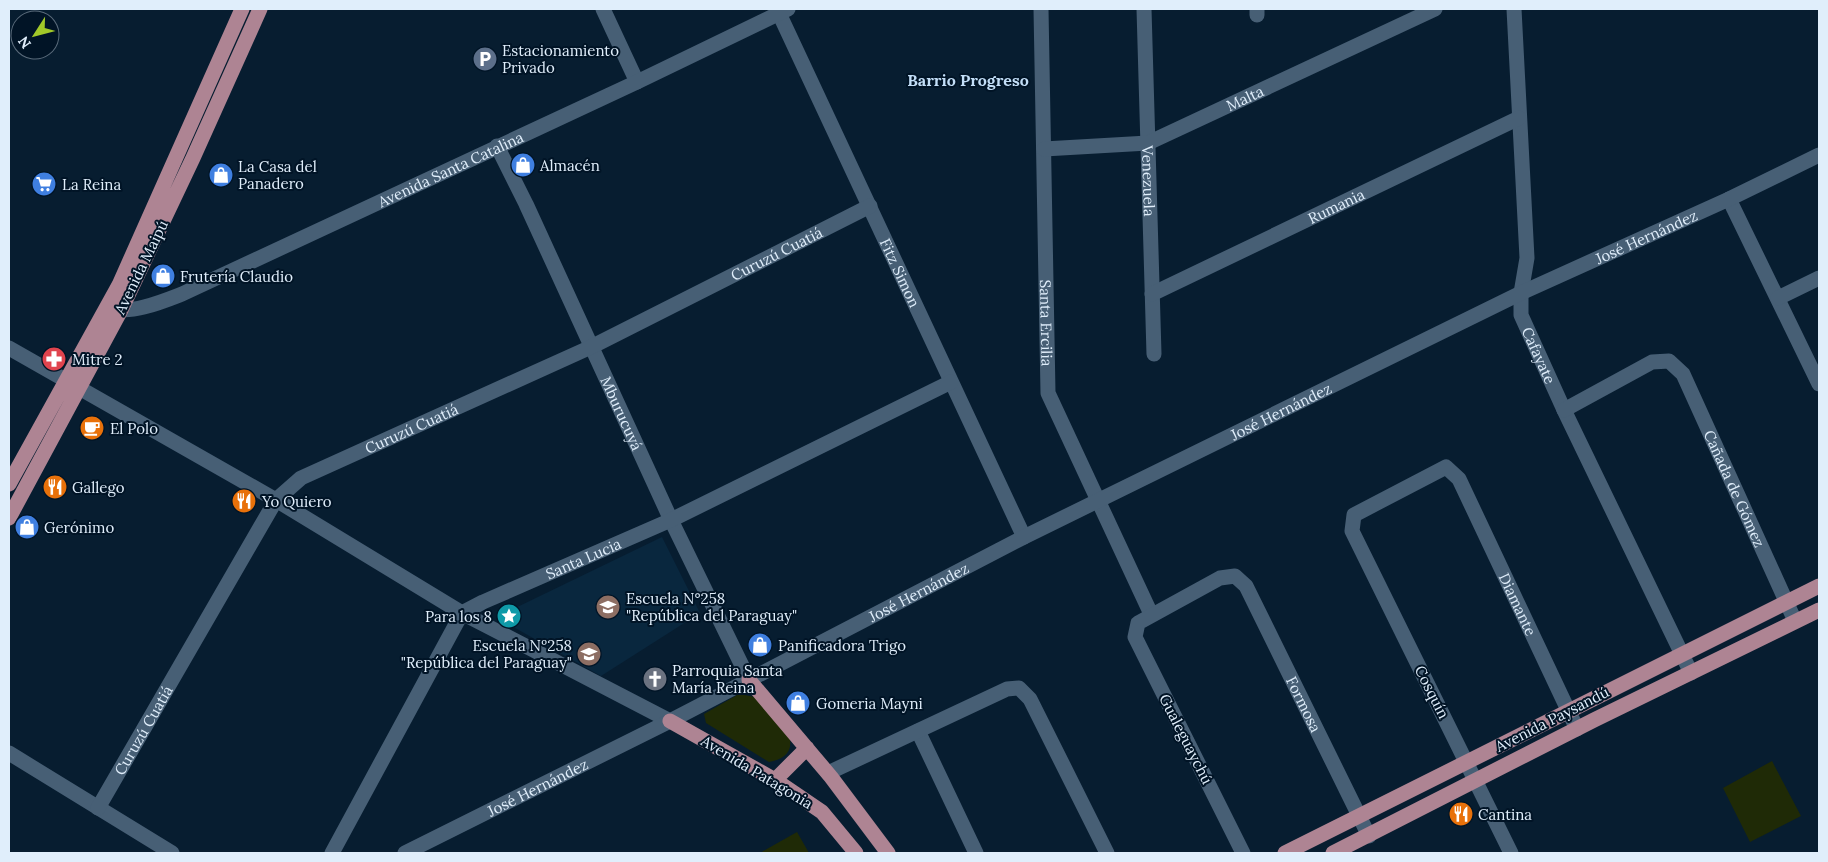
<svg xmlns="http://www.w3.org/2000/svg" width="1828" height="862" font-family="Lora,serif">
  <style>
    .built { fill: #09273e }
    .green { fill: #1f2a06 }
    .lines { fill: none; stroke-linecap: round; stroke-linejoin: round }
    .minor { stroke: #475f75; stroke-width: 15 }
    .major { stroke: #ae8493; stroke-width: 15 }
    .labels { text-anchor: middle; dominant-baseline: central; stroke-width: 4; stroke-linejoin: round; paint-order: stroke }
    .poi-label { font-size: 15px; fill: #e0eefb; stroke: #011426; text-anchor: start }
    .street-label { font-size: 15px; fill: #e0eefb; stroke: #011426 }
    .neighbourhood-label { font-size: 16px; font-weight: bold; fill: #c2def7; stroke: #011426 }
  </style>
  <rect width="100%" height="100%" fill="#071d30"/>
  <path class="built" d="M662,537L700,613L601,676L508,624L509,611Z"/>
  <path class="green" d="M739,694L755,697L789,735C794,752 784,759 769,762L706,723L704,714Z
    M1772,761L1801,816L1750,842L1723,788Z
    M797,832L809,853H760Z"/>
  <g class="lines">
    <g class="minor">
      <path d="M603,9L637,82"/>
      <path id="s1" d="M777,9L1024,537"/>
      <path id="s2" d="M1041,9L1048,393L1151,614"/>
      <path id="s3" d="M1144,9L1154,354"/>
      <path d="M1257,9V15"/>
      <path id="s4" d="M1514,9L1527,258L1521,293V315L1564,410L1691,673"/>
      <path id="s5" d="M497,146L526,204L671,520L749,680"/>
      <path id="s6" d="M1044,149L1148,143L1435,9"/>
      <path d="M1729,199L1819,384"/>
      <path id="s7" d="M1152,294L1519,118"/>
      <path d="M1778,298L1819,278"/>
      <path id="s8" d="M111,307C128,316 164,301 182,294L637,82L788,9"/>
      <path d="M9,348L276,500L462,613L670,721"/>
      <path id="s9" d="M1564,410L1652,362L1669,361L1683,374L1795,621"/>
      <path d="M918,731L976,853"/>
      <path d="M9,753L172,853"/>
      <path d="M828,773L1007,689L1019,688L1030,699L1107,853"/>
      <path id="s10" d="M98,808L276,500L301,478L591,347L870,206"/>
      <path id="s11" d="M332,853L462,613L483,602L671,520L951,382"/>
      <path id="s12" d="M405,853L670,721L1024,537L1521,293L1729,199L1819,155"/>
      <path id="s13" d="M1243,853L1135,637L1138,623L1220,578L1235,576L1246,586L1369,836"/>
      <path id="s14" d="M1511,853L1352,531L1354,515L1446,467L1459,479L1577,729"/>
    </g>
    <path class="major" d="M9,484L119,285L242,9
      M9,518L120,312L193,158L260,9
      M749,680L831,777L888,853
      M670,721L775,780L822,812L856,853
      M775,780L807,748
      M1285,853L1819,586
      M1333,853L1594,720L1819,610"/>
  </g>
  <defs>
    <symbol id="parking-disc" viewBox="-11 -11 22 22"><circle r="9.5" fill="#5c6f8a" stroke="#011426"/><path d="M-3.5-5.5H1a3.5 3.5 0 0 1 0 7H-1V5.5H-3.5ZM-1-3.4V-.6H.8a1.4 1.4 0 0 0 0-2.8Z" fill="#fff"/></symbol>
    <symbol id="shop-disc" viewBox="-11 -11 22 22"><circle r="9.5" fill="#3f7fe0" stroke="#011426"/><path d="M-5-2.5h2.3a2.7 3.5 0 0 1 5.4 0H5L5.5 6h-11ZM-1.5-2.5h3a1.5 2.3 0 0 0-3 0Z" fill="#fff"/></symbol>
    <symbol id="supermarket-disc" viewBox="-11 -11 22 22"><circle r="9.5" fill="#3f7fe0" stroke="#011426"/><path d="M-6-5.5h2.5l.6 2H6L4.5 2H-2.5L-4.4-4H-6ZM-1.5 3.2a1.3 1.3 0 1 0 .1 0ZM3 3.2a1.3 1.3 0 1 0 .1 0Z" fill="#fff"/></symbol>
    <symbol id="pharmacy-disc" viewBox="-11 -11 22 22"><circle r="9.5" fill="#e0444e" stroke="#011426"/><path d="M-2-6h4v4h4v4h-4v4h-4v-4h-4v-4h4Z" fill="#fff"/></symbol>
    <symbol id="cafe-disc" viewBox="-11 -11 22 22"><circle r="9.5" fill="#e8710a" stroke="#011426"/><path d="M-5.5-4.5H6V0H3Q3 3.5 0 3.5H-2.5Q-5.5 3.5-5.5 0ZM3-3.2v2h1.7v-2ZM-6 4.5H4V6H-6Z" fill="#fff"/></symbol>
    <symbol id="restaurant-disc" viewBox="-11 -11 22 22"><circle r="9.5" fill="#e8710a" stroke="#011426"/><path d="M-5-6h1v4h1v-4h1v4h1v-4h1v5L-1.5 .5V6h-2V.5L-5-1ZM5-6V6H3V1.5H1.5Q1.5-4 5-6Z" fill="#fff"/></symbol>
    <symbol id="school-disc" viewBox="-11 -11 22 22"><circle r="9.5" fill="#8d6e63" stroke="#011426"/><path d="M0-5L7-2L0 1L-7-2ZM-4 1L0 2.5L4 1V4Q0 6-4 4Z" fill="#fff"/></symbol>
    <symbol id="sight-disc" viewBox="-11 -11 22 22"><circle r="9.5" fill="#0f9aa8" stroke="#011426"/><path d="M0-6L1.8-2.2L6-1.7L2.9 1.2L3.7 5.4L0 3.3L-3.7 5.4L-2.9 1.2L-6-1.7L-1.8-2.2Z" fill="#fff"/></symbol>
    <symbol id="church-disc" viewBox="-11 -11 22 22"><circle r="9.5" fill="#6b7280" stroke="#011426"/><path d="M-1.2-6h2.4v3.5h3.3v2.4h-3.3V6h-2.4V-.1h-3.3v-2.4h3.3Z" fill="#fff"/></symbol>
  </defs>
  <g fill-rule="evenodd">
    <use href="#parking-disc" x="471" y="45" width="28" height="28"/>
    <use href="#shop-disc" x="509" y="151" width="28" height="28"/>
    <use href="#shop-disc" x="207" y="161" width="28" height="28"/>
    <use href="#supermarket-disc" x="30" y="170" width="28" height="28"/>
    <use href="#shop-disc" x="149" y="262" width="28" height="28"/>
    <use href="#pharmacy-disc" x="40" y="345" width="28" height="28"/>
    <use href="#cafe-disc" x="78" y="414" width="28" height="28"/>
    <use href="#restaurant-disc" x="41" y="473" width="28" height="28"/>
    <use href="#restaurant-disc" x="230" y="487" width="28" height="28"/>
    <use href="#shop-disc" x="13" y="513" width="28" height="28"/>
    <use href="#school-disc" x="594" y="593" width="28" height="28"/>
    <use href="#sight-disc" x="495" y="602" width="28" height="28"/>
    <use href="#shop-disc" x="746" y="631" width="28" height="28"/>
    <use href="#school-disc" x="575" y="640" width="28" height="28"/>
    <use href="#church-disc" x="641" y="665" width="28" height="28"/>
    <use href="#shop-disc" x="784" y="689" width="28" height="28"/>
    <use href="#restaurant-disc" x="1447" y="800" width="28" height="28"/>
  </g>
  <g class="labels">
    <g class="poi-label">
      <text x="502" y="50">Estacionamiento<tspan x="502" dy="17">Privado</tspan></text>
      <text x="540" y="165">Almacén</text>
      <text x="238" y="166">La Casa del<tspan x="238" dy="17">Panadero</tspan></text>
      <text x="62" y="184">La Reina</text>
      <text x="180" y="276">Frutería Claudio</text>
      <text x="72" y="359">Mitre 2</text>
      <text x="110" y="428">El Polo</text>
      <text x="72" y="487">Gallego</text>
      <text x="262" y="501">Yo Quiero</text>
      <text x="44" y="527">Gerónimo</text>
      <text x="626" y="598">Escuela N°258<tspan x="626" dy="17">"República del Paraguay"</tspan></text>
      <text x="492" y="616" text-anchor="end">Para los 8</text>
      <text x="572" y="645" text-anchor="end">Escuela Nº258<tspan x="572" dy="17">"República del Paraguay"</tspan></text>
      <text x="778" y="645">Panificadora Trigo</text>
      <text x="672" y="670">Parroquia Santa<tspan x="672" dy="17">María Reina</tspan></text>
      <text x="816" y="703">Gomeria Mayni</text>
      <text x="1478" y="814">Cantina</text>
    </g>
    <g class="street-label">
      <text stroke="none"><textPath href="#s6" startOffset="211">Malta</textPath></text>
      <text stroke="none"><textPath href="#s8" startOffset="370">Avenida Santa Catalina</textPath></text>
      <text stroke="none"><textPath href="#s3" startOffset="172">Venezuela</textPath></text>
      <text stroke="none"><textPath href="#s7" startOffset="204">Rumania</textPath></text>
      <text stroke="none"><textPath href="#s12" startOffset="1386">José Hernández</textPath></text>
      <text stroke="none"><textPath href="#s10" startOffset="915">Curuzú Cuatiá</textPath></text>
      <text transform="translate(141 267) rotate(-64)">Avenida Maipú</text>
      <text stroke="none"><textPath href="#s1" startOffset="291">Fitz Simon</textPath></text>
      <text stroke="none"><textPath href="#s2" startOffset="314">Santa Ercilia</textPath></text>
      <text stroke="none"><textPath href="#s4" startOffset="351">Cafayate</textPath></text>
      <text stroke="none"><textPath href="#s12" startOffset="981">José Hernández</textPath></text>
      <text stroke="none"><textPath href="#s5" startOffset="295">Mburucuyá</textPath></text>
      <text stroke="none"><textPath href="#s10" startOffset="510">Curuzú Cuatiá</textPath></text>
      <text stroke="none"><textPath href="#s9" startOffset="262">Cañada de Gómez</textPath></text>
      <text stroke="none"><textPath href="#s11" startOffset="406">Santa Lucia</textPath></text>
      <text stroke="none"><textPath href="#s12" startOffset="576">José Hernández</textPath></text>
      <text stroke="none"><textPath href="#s14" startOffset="635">Diamante</textPath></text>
      <text transform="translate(1432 692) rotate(63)">Cosquín</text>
      <text stroke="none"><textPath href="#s13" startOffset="511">Formosa</textPath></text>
      <text transform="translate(1552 719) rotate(-27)">Avenida Paysandú</text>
      <text stroke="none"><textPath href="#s10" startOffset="90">Curuzú Cuatiá</textPath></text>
      <text transform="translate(1186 739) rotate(63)">Gualeguaychú</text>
      <text transform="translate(757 772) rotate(31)">Avenida Patagonia</text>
      <text stroke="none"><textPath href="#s12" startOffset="148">José Hernández</textPath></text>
    </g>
    <g class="neighbourhood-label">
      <text x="968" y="80">Barrio Progreso</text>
    </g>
  </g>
  <rect width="1828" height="862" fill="none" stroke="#e0eefb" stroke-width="20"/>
  <g transform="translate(35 35) rotate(234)"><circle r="24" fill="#011426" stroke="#5a6b7b"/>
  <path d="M0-4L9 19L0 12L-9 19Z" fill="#a2c929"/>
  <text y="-8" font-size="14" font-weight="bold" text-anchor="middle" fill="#e0eefb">N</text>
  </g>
</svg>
